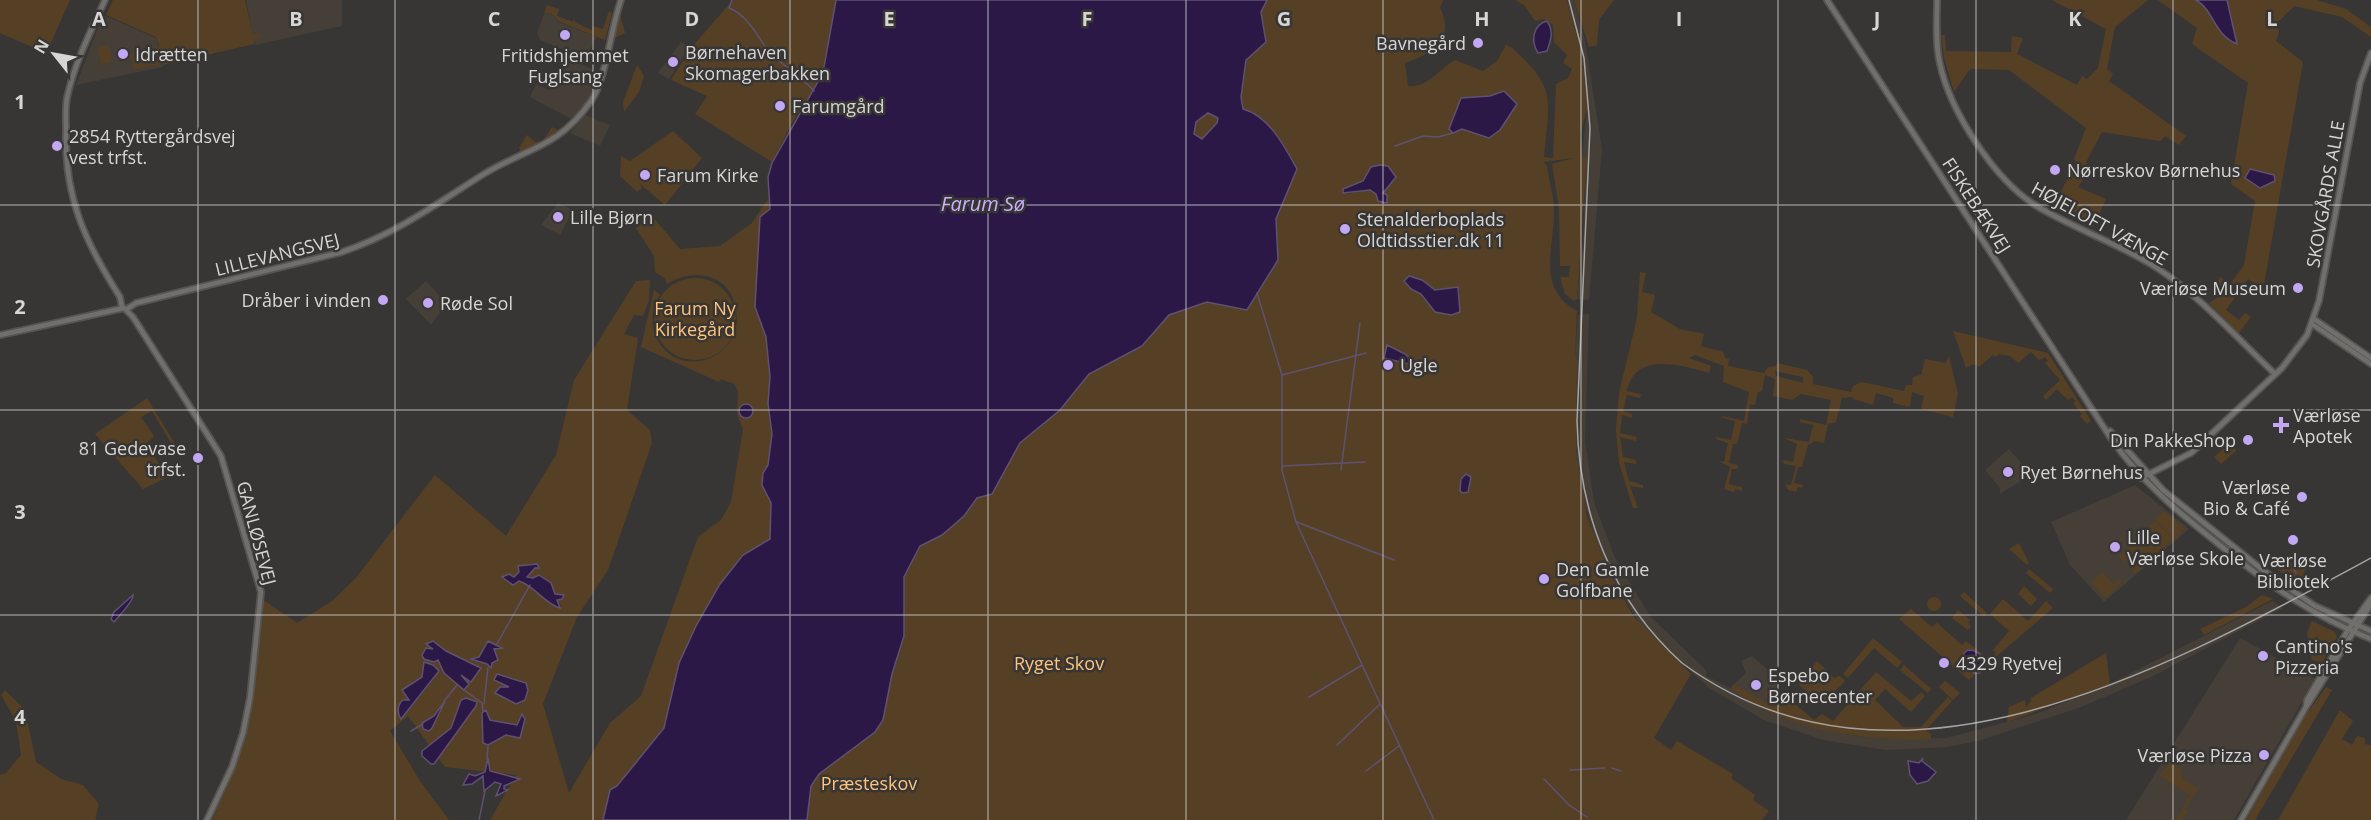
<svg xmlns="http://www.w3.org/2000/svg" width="2371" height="820" font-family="'Open Sans',sans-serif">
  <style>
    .built { fill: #453f38 }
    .green { fill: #564025; fill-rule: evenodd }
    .water { fill: #2c1846; stroke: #5f5171; stroke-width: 1.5; fill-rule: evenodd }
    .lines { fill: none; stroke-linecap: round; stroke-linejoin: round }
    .stream { stroke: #5f5171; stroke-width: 1.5 }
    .secondary-casing { stroke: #565453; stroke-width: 8 }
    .secondary { stroke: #716f6c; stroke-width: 4.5 }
    .tram { stroke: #a5a4a3; stroke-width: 1.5 }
    .grid { fill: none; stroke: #d7d6d5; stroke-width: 1.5; stroke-opacity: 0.55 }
    .poi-dot { fill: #c2a7f2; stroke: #373634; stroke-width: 2 }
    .labels { text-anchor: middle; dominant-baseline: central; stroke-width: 5; stroke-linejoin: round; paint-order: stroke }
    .poi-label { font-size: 18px; fill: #d7d6d5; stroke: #373634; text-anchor: start }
    .street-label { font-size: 18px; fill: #d7d6d5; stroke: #373634 }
    .park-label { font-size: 18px; fill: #ffc37b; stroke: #373634 }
    .water-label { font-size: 20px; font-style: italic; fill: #ccb0fe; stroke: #373634 }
    .grid-label { font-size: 20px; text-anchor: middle; font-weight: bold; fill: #d7d6d5; stroke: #373634; stroke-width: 5; stroke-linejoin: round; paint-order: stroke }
  </style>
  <rect width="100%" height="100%" fill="#373634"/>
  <path class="built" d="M246,0H342V26L255,45Z
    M1566,0H1574L1585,41L1602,149L1589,300L1577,299L1583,240L1586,157H1582L1587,109L1579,42Z
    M551,13L558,22L597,37L585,59L540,40L537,33L544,14Z
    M103,15L156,38L163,67L76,85Z
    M681,42L690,47L669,79L658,73Z
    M566,56L599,73L589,100L571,119L530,97L536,84L549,90Z
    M585,115L610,125L600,146L570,133Z
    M558,203L573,210L560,235L541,225Z
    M426,281L447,304L431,325L406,299Z
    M1589,314L1585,440L1594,502L1615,558L1650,616L1706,670V676L1730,688L1746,673L1741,661L1752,656L1782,682L1776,689L1781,700L1773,711L1769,710L1826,730L1856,736L1887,739L1947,738L2036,714L2110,684L2272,601L2283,608L2151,677L2081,707L1978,741L1948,747L1886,750L1823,740L1764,720L1709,688L1641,625L1610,575L1597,546L1580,488L1576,455L1577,360L1575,356L1578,315Z
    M2009,449L2030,473H2034L2000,494V488L1985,470Z
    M2135,485L2189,529L2104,602L2070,565L2051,522Z
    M2240,638L2315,679L2234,820H2126Z"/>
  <path class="green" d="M0,0H70L49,47L39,50L0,33Z
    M113,0H245L253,35L260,34L261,38L254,40V44L163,65L161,57L162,64L134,70L130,53L159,47L156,37L106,15Z
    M733,0H836L821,78L793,121L772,162L695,114L707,96L671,80L691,48Z
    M1267,0H1443L1440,8C1456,40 1431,54 1405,63L1408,86C1428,88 1439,69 1455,60L1483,71L1497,61L1506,45L1511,47C1558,89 1549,99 1544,157L1553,158L1556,84L1568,78L1572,69L1563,63L1567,55L1554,42L1553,25L1544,19L1535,21L1524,5L1515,0H1566L1579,42L1584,75L1587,109L1580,134L1582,157H1587L1577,299L1574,301L1565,294L1560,277H1569L1570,266H1560L1559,209L1552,164L1574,158L1543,162L1547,166C1549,180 1553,194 1554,207C1555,247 1535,288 1577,311L1575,356L1577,360L1576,455L1587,517L1610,575L1634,617L1691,674L1654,738L1671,750L1677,741L1733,774L1731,778L1755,795L1753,800L1769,811L1762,820H807L811,786L819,773L875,732L904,636V577L920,546L942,535L964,516L977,498L992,494L1020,443L1060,410L1089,374L1142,346L1169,315L1207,302L1247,310L1278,260L1276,219L1296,169L1249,111L1243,110L1241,97L1246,60L1266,41L1261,11ZM1380,165L1389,166L1396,177L1382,193L1387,203L1378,201L1376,194L1370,190L1348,194L1343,189L1363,181L1369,169ZM1422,280L1435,290L1454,288L1460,291L1459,307L1451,315L1435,312L1420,294L1411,289Z
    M1574,0H1614L1599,20L1597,45L1589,47Z
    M2052,0H2148L2115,27L2107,69L2113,74L2109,81L2186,136L2179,145L2165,136L2160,141L2102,132L2086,162L2091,168L2078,187L2106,199L2093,227L2043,203L2046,197L2056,202L2076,161L2074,159L2086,128L2009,70L1970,69L1954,92L1944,58L1941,35H1945L1946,51L2011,52L2012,36L2023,38L2017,54L2077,85L2082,76L2087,79L2098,68L2106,29Z
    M2158,0H2317L2346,9L2371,27V37L2342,17L2294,6L2277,23L2279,32L2276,41L2303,62L2263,290L2248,279L2226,310L2239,320L2245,313L2251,317L2239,333L2209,303L2221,295L2218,280L2220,277L2230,284L2244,265L2255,201L2231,184L2248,83L2192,44L2197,28Z
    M547,5L559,9L557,16L573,22L574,19L576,23L592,30L593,26L603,29L609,11L612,13L605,40L558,21L551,13L544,14Z
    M620,14L625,33L614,38L611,36Z
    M109,45L112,62L101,64L98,47Z
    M637,65L644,76L639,92L624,112L623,102Z
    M1208,113L1218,118L1217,123L1202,139L1194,134L1196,122Z
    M552,127L559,131L548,140L521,152L519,148L527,135L535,142H542Z
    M673,131L702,158L665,205L640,184L642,188L637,192L620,176L621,156L630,161Z
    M767,200L771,202L770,209L760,217L755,306L766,337L770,377L768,403L772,434L768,465L763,473L762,485L771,503L770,539L743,555L720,584L696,626L679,663L664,728L617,786L610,790L603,820H490L516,775L445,767L408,716L390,731L420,781L449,820H212L236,766L248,726L262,599L297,623L332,601L355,579L435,475L506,536L556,455L574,380L636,281L650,280L649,300L643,316L634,315L624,334L638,338L627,410L650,430L652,443L608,570L577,617L543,704L569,793L610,723L641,696L698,537L721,520L731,502L743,429L737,414L738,391L734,384L721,379L719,382L641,347L654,290L660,295C653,307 650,321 655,334C675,387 755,357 733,299C723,271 688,270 667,284L665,278L655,272L654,256L636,228L652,216L680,249L720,246L752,223ZM532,566L535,567L527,577L531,579L542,576L551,583L555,594L562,595L557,600L561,606L558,608L530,585L518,581L509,574L514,577ZM424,662L435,676L434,679L405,715L399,716L398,710L409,701L413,681L422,677ZM497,674L526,683L516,704L500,696L503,687H510Z
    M1640,272L1646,273L1642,292L1655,295L1651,312L1680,329L1704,334L1701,346L1723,352L1725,358L1729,359L1728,366L1764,373L1768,367L1776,366L1777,363L1807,370L1813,377V384L1851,392L1853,386L1862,382L1904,391L1906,385H1912L1913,377L1921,375L1925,359L1946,363L1949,356L1958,394L1953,417L1921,409L1924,396L1912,392L1910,407L1893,403V398L1876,393L1873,405L1853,399V397L1842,398L1836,422L1828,424L1824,443L1815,441L1808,445L1802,467H1798L1794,483L1803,485L1802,488L1798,487L1796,492L1788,490L1785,484L1791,485L1796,466L1784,464L1783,460L1793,462L1797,444L1784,438L1809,442L1813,425L1800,422V419L1826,425L1831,400L1801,394L1792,400L1773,396L1775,379L1765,375L1762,391L1758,392L1755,405L1750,404L1747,424L1742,423L1737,444H1733L1729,463L1738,465V469H1732L1729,484L1742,487V491L1735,489L1734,492L1724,489L1730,467L1718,461L1724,462L1728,443L1718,440L1715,437L1731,440L1735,421L1723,418L1722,416L1744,421L1749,392L1723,382L1724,366L1695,355L1689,358L1711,366L1709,373C1681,365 1635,351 1627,391L1641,394L1640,398L1627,395L1623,411L1632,414V418L1622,415L1620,433L1637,437L1636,441L1620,437L1623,457L1636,460V464L1624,462L1629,481L1643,485V488L1630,486L1638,508H1633L1619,463L1616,430L1619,393L1637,318ZM1775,371L1803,377V383L1776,376Z
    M654 319a41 41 0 1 1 82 0a41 41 0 1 1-82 0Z
    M1953,331L2048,353L2091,421L2087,424L2080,416L2082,414L2073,403L2076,401L2072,397L2068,400L2057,389L2046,400L2043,396L2060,380L2045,363L2048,361L2045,357L2039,360L2031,352L2018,363L2010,356L1999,354L1995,357L1993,355L1979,367L1974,364L1966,368Z
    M147,398L177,447L174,448L152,411L141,417L154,436L146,444L168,477L143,489L95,434Z
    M2232,442L2236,451L2221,464L2214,457Z
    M2164,511L2185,528L2175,540L2155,519Z
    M2155,521L2173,539L2154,556L2152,554L2149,557L2151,559L2135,574L2128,563L2118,557Z
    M2019,543L2029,563L2027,565L2009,549Z
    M2269,552L2282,562L2286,559L2297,568L2308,567L2303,574L2305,582C2291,582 2276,568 2265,559Z
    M2029,569L2053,589L2050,593L2026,573Z
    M2102,572L2113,584L2119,579L2122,582L2106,598L2091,583Z
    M2024,586L2037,599L2031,606L2018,594Z
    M1964,592L1987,613L1984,617L1960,596Z
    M2262,595L2273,599L2204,635L2200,629L2246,607Z
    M1927 604a7 7 0 1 1 14 0a7 7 0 1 1-14 0Z
    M2003,599L2028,621L2046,601L2053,608L1969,680L1899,619L1911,609L1932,627L1937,623L1962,645L1966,641L1987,658L1996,653L1993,650L2009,631L1990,614Z
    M1958,610L1970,620L1968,623L1971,626L1968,630L1952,618Z
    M2312,621L2335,632L2337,637L2322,663L2312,660L2307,633Z
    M1873,638L1902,662L1897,668L1874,648L1848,678L1843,674Z
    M2106,653L2110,684L2007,722L2009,707L2025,700L2026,707L2032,700L2029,699Z
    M1817,661L1834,678L1840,676L1845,681L1822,705L1798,684Z
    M1904,665L1931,689L1928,693L1900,670Z
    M1876,672L1911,701L1921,692L1925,696L1911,712L1885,689L1875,700L1903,727H1921L1948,697L1952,701L1926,730L1931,734V739C1867,742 1782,730 1731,688L1734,684L1772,706L1779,707L1763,694L1768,689L1783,694L1814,720L1822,714L1833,721Z
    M1945,681L1960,693L1953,700L1939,687Z
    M2326,687L2332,690L2255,820H2246L2301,722Z
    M5,690L25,710L36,762L61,779L83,785L99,804L95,820H0V775L6,773L21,755L16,721L1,695Z
    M2340,710L2353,721L2342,739L2352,745L2357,736L2365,738V744L2371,745V820H2278Z
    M2172,760L2181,770V777L2198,789L2185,809L2188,812L2182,820H2176L2190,795L2159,776Z"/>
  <path class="water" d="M836,0H1267L1261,12L1266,42L1246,60L1241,97L1243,109C1269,116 1285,147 1297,169L1276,219L1278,260L1247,310L1207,302L1169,315L1142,346L1089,374L1060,410L1020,443L992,494L977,498L964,516L942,535L920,546L904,577V636L892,674L883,720L875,732L819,774L811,786L807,820H603L610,790L617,786L664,728L679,663L696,626L720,584L743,555L770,539L771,503L762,485L763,473L768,465L772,434L768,403L770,377L766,337L755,307L760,217L770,209L768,177L772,163L820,78L819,73L824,67ZM1208,113L1218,118L1217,123L1202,139L1194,134L1196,122Z
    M2196,0H2227L2237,44C2213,34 2214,10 2196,0Z
    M1547,21C1554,31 1551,40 1547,51L1538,53C1531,42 1532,25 1547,21Z
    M1504,91L1517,104L1500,130L1489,138L1462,129L1453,133L1449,129L1461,98L1490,96Z
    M1380,165L1388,166L1396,177L1383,193L1387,195V203L1378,201L1376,194L1370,190L1343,193V189L1363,181L1371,167Z
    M2250,169L2274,175L2275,181L2260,188L2245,178Z
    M1409,276L1422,280L1435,290L1458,287L1460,312L1451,315L1435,312L1421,294L1411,289L1404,281Z
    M1387,345L1405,354L1411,360L1409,364L1384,358Z
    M739 411a7 7 0 1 1 14 0a7 7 0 1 1-14 0Z
    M1466,474L1471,477L1468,492L1463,493L1460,491L1461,479Z
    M537,564L539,568H535L527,577L533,578L539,575L551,583L555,594L564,595L562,599L557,600L560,608C545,604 535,586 519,581L513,585L502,577L509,574L514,577L519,572L518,566Z
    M133,595C133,602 119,616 114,622L111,619L114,612Z
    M433,641L446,651L481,668L471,682L461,675L469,684L464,690L444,673L438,660L434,662L424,659L422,655L426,648L433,649L426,644Z
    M488,641L502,648L494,649L498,660L492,663L491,668L487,664L471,659L479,657Z
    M1968,650C1977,650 1983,656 1986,664L1980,673H1974L1964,663V653Z
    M424,662L433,665L439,671L401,719C397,713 397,705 403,700H409L402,690L422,677Z
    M497,674L526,683L528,690L525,700L516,704L495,693L500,687H509L494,680Z
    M466,698L477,702L476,706L434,764H431L422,756V751L451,728L461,700Z
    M445,701L432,728L429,731L423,729L422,723L434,716Z
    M486,710L490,720L517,725L522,714L525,719L520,738L506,735L488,745L483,743L482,713Z
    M488,758L490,771L520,779L504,786V789L508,790L496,796L501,784L495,782L484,791L483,776L472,784L463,785L469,774L475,776L485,772Z
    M1923,758L1922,761L1936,772L1928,781L1917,784L1910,775L1908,761L1919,763Z"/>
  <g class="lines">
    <path class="stream" d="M732,0L729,8C750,16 760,42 773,57C776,58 812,87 814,91
      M1395,146L1423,136L1438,137L1453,133
      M1257,293L1282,375V470L1296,522L1434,820
      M1282,375L1366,353
      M1282,466L1365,462
      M1341,470L1360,323
      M1297,522L1394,560
      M2275,561L2279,566H2289
      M2293,568L2296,573
      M497,644L530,585
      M464,690L482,703L483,711
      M1309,697L1362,665
      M444,701L457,685
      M484,704L488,668
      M411,731L423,724
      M1337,745L1380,704
      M487,759L488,746
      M1612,768L1621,771
      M1570,770L1605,768
      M1366,771L1399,746
      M1544,779L1569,805L1587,817
      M479,820L485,791"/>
    <defs>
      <path id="secondary" d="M105,0C91,31 74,64 67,98C65,109 66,120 66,130C64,197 85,242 120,297L122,307
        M1827,0L2112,440C2141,481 2178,512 2216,542C2265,582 2312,616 2371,639
        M1937,0C1937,21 1935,43 1940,64C1950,111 1994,179 2035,205C2074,229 2118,243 2157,268C2201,297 2237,338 2275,374
        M127,309L136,303L342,252C393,235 434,206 479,177C524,148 557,150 591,101C606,80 611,27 621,0
        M2314,319L2371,358
        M2312,324L2371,364
        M0,335L124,308L133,317L221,456L261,592L250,698L243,733L232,767L207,820
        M2110,431L2163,490L2264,571L2315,606L2371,631
        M2141,478L2191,453L2282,368L2307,335L2319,301L2360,83L2371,53
        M2306,707L2307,700L2348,630L2371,598
        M2241,820L2306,707L2371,604"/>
    </defs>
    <use href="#secondary" class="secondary-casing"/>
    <use href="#secondary" class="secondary"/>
    <path class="tram" d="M1569,0L1584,58L1590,128L1577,421C1579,514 1612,600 1682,663C1896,820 2168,668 2371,558"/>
  </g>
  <path class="grid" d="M198,0V820M395,0V820M593,0V820M790,0V820M988,0V820M1186,0V820M1383,0V820M1581,0V820M1778,0V820M1976,0V820M2173,0V820M0,205H2371M0,410H2371M0,615H2371"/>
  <g class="poi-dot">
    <circle cx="565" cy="35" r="6"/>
    <circle cx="1478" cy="43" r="6"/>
    <circle cx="123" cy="54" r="6"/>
    <circle cx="673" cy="62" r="6"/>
    <circle cx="780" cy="106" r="6"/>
    <circle cx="57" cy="146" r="6"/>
    <circle cx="2055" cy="170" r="6"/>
    <circle cx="645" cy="175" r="6"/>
    <circle cx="558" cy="217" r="6"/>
    <circle cx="1345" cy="229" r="6"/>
    <circle cx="2298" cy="288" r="6"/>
    <circle cx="383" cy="300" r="6"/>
    <circle cx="428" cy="303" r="6"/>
    <circle cx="1388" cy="365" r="6"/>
    <path d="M2278 416h6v6h6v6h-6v6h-6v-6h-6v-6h6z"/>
    <circle cx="2248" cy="440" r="6"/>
    <circle cx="198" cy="458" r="6"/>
    <circle cx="2008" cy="472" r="6"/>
    <circle cx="2302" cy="497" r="6"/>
    <circle cx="2293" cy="540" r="6"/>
    <circle cx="2115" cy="547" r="6"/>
    <circle cx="1544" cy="579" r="6"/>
    <circle cx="2263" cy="656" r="6"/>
    <circle cx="1944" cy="663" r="6"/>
    <circle cx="1756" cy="685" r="6"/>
    <circle cx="2264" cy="755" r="6"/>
  </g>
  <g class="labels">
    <g class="poi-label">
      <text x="1466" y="43" text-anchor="end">Bavnegård</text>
      <text x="685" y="52">Børnehaven<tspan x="685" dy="21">Skomagerbakken</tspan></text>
      <text x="135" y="54">Idrætten</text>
      <text x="565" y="55" text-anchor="middle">Fritidshjemmet<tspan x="565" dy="21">Fuglsang</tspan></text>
      <text x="792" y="106">Farumgård</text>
      <text x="69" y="136">2854 Ryttergårdsvej<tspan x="69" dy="21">vest trfst.</tspan></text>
      <text x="2067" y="170">Nørreskov Børnehus</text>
      <text x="657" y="175">Farum Kirke</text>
      <text x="570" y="217">Lille Bjørn</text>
      <text x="1357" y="219">Stenalderboplads<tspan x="1357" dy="21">Oldtidsstier.dk 11</tspan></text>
      <text x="2286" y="288" text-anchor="end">Værløse Museum</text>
      <text x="371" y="300" text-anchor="end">Dråber i vinden</text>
      <text x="440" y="303">Røde Sol</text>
      <text x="1400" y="365">Ugle</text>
      <text x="2293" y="415">Værløse<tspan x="2293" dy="21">Apotek</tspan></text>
      <text x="2236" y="440" text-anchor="end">Din PakkeShop</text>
      <text x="186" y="448" text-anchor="end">81 Gedevase<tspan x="186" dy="21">trfst.</tspan></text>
      <text x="2020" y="472">Ryet Børnehus</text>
      <text x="2290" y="487" text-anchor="end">Værløse<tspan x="2290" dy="21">Bio &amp; Café</tspan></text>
      <text x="2127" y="537">Lille<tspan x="2127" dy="21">Værløse Skole</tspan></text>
      <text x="2293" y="560" text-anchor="middle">Værløse<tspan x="2293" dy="21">Bibliotek</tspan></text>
      <text x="1556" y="569">Den Gamle<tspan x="1556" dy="21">Golfbane</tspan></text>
      <text x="2275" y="646">Cantino's<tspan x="2275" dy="21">Pizzeria</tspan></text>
      <text x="1956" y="663">4329 Ryetvej</text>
      <text x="1768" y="675">Espebo<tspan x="1768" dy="21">Børnecenter</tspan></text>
      <text x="2252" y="755" text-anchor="end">Værløse Pizza</text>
    </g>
    <g class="street-label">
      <text transform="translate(2325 194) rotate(-80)">SKOVGÅRDS ALLE</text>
      <text transform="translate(1977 205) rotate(57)">FISKEBÆKVEJ</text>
      <text transform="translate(2100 223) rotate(29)">HØJELOFT VÆNGE</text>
      <text transform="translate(277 254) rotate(-14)">LILLEVANGSVEJ</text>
      <text transform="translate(257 533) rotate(75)">GANLØSEVEJ</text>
    </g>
    <g class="park-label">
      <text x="695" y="308">Farum Ny<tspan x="695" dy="21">Kirkegård</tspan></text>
      <text x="1059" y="663">Ryget Skov</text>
      <text x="869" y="783">Præsteskov</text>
    </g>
    <g class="water-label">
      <text x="983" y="203">Farum Sø</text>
    </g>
  </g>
  <g class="grid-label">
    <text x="99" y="26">A</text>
    <text x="296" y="26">B</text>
    <text x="494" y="26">C</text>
    <text x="692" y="26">D</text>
    <text x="889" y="26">E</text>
    <text x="1087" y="26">F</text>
    <text x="1284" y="26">G</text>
    <text x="1482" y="26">H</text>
    <text x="1679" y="26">I</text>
    <text x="1877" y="26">J</text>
    <text x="2075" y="26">K</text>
    <text x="2272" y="26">L</text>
    <text x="20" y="109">1</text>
    <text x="20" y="314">2</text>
    <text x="20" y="519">3</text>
    <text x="20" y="724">4</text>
  </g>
  <g transform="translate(54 54) rotate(301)" stroke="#373634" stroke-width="4.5" paint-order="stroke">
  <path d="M0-4.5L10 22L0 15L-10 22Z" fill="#d7d6d5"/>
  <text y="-9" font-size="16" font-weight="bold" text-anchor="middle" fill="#d7d6d5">N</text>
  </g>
</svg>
